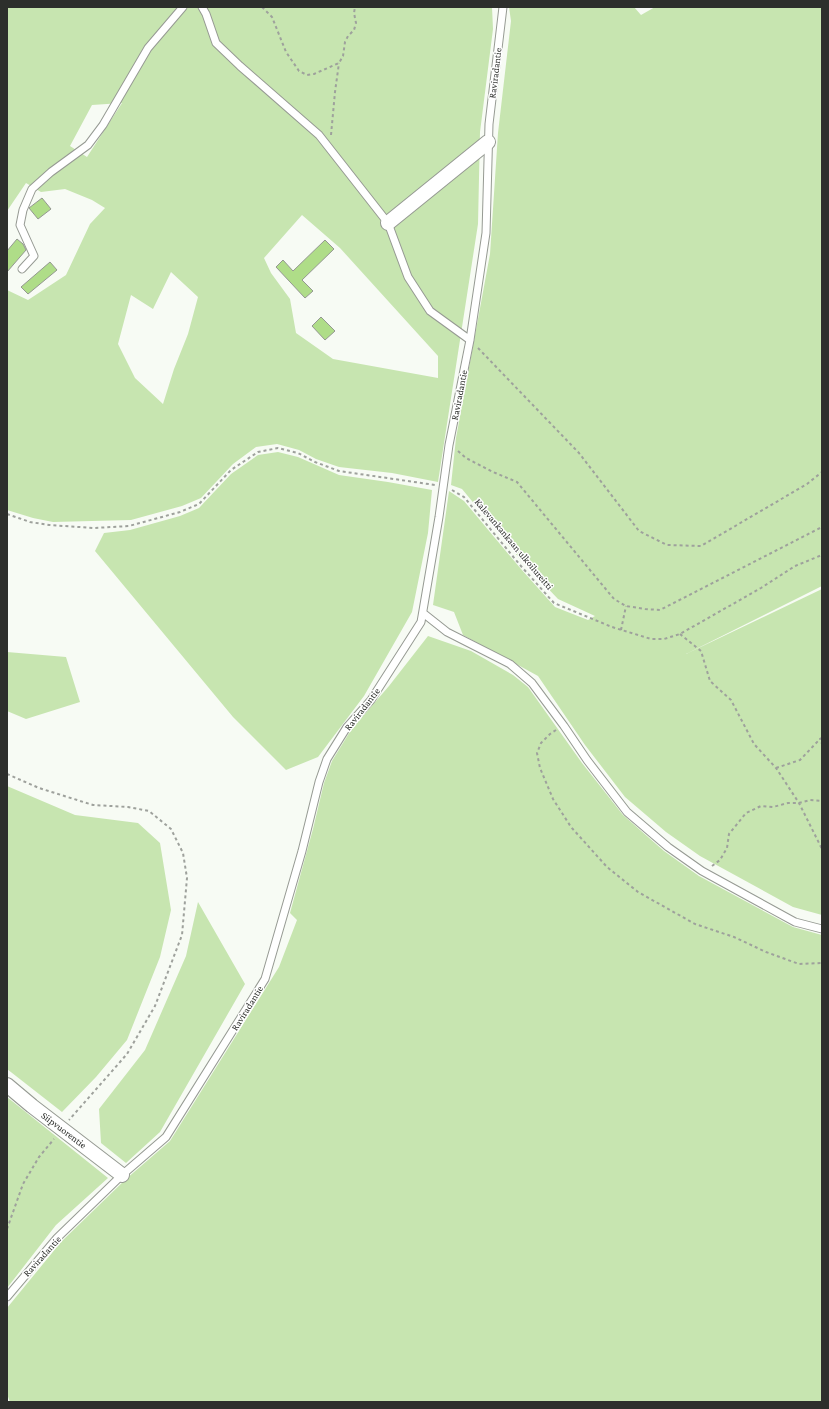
<svg xmlns="http://www.w3.org/2000/svg" width="829" height="1409" font-family="'Crimson Pro',serif">
  <style>
    .green { fill: #c7e5b0; fill-rule: evenodd }
    .building { fill: #afdd88; stroke: #949891 }
    .lines { fill: none; stroke-linecap: round; stroke-linejoin: round }
    .lane-casing { stroke: #969a93; stroke-width: 9 }
    .street-casing { stroke: #969a93; stroke-width: 16 }
    .path { stroke: #9ea19c; stroke-width: 2; stroke-dasharray: 3 3; stroke-linecap: butt }
    .lane { stroke: #fff; stroke-width: 7 }
    .street { stroke: #fff; stroke-width: 14 }
    .labels { text-anchor: middle; dominant-baseline: central; stroke-width: 3; stroke-linejoin: round; paint-order: stroke }
    .street-label { font-size: 10px; fill: #2d2f2c; stroke: #fff }
  </style>
  <rect width="100%" height="100%" fill="#f7fbf4"/>
  <path class="green" d="M7,7H492L493,29L480,132L478,224L438,482L392,473L339,467L316,459L299,450L277,444L256,447L233,464L201,498L182,506L131,520L53,522L33,518L7,510V290L28,300L66,275L90,224L105,208L92,200L65,189L41,192L26,183L7,211ZM122,103L87,157L70,146L92,105ZM302,215L340,248L438,356V378L333,359L296,333L290,299L271,273L264,258ZM171,272L198,297L188,334L174,369L163,404L135,378L118,344L131,295L153,309Z
    M509,7H634L641,15L655,7H822V586L686,654L822,589V915L793,907L700,856L666,832L625,797L585,745L538,676L463,635L454,612L433,605L449,491L464,501L521,569L555,607L588,620L595,616L558,599L520,559L462,489L451,485L456,438L490,254L498,133L511,21Z
    M278,452L298,457L339,475L388,482L432,490L428,533L412,612L364,696L318,757L286,770L233,717L95,551L104,533L130,530L180,516L199,508L231,474L258,455Z
    M428,636L471,651L513,675L528,687L582,763L623,815L664,851L699,876L793,927L822,935V1402H10L7,1394V1308L61,1242L126,1179L170,1141L279,967L297,920L290,913L313,829L324,783L332,761L351,730L389,686Z
    M7,652L66,657L80,702L26,719L7,711Z
    M7,786L75,815L138,823L160,843L171,910L160,957L127,1040L96,1077L62,1112L7,1069Z
    M198,902L245,984L160,1132L126,1163L101,1143L99,1109L145,1050L186,956Z
    M7,1097L108,1178L56,1225L7,1288Z"/>
  <path class="building" d="M42,198L51,209L38,219L29,208Z
    M17,239L23,244L26,250L7,272V251Z
    M325,240L334,249L302,280L313,291L305,298L276,267L283,260L293,271Z
    M50,262L57,270L28,294L21,287Z
    M321,317L335,331L325,340L312,326Z"/>
  <g class="lines">
    <defs>
      <path id="lane" d="M202,7L206,14L216,43L240,66L319,135L388,223L408,277L430,311L470,340
        M22,269L34,256L20,225L23,210L32,189L51,172L88,145L103,125L148,48L183,7
        M423,613L447,632L510,664L532,683L564,726L587,760L627,812L668,847L702,871L795,922L822,929
        M7,1297L57,1238L122,1175L166,1137L265,979L302,851L319,782L327,759L347,727L371,700L421,622L439,517L449,445L470,340L486,233L489,124L503,7"/>
      <path id="street" d="M388,223L488,142
        M7,1085L32,1106L122,1175"/>
    </defs>
    <use href="#lane" class="lane-casing"/>
    <use href="#street" class="street-casing"/>
    <path class="path" d="M262,7L272,17L286,52L299,71L307,75L314,74L339,63L343,56L345,42L348,36L354,30L356,23L354,13L355,7
      M331,135L335,92L339,63
      M478,348L579,453L639,531L667,545L701,546L807,484L822,472
      M458,451L466,458L493,472L517,482L614,599L626,606L645,609L660,610L822,527
      M452,490L464,497L520,565L554,603L612,627L651,639H664L680,634L761,588L795,566L822,555
      M7,514L30,522L49,525L94,528L129,526L180,512L199,504L231,470L258,452L278,448L298,453L315,462L339,471L435,485
      M621,630L626,606
      M680,634L701,651L710,681L731,700L754,744L776,768L799,803L822,849
      M556,730L550,734L541,743L537,753L540,768L553,799L571,827L607,867L638,892L695,924L734,937L766,952L799,964L822,963
      M822,738L820,739L822,744
      M776,768L800,760L820,739
      M7,774L39,788L93,805L128,807L149,811L171,829L183,853L187,878L182,935L155,1006L127,1054L69,1120
      M712,866L720,860L727,848L729,834L746,813L761,806L773,807L788,803H799L810,800L822,801
      M7,1229L23,1184L39,1157L54,1139"/>
    <use href="#lane" class="lane"/>
    <use href="#street" class="street"/>
  </g>
  <g class="labels">
    <g class="street-label">
      <text transform="translate(495 73) rotate(-83)">Raviradantie</text>
      <text transform="translate(459 395) rotate(-79)">Raviradantie</text>
      <text transform="translate(514 544) rotate(50)">Kalevankankaan ulkoilureitti</text>
      <text transform="translate(362 709) rotate(-52)">Raviradantie</text>
      <text transform="translate(247 1008) rotate(-58)">Raviradantie</text>
      <text transform="translate(64 1130) rotate(37)">Siipvuorentie</text>
      <text transform="translate(42 1256) rotate(-48)">Raviradantie</text>
    </g>
  </g>
  <rect width="829" height="1409" fill="none" stroke="#2d2f2c" stroke-width="16"/>
</svg>
